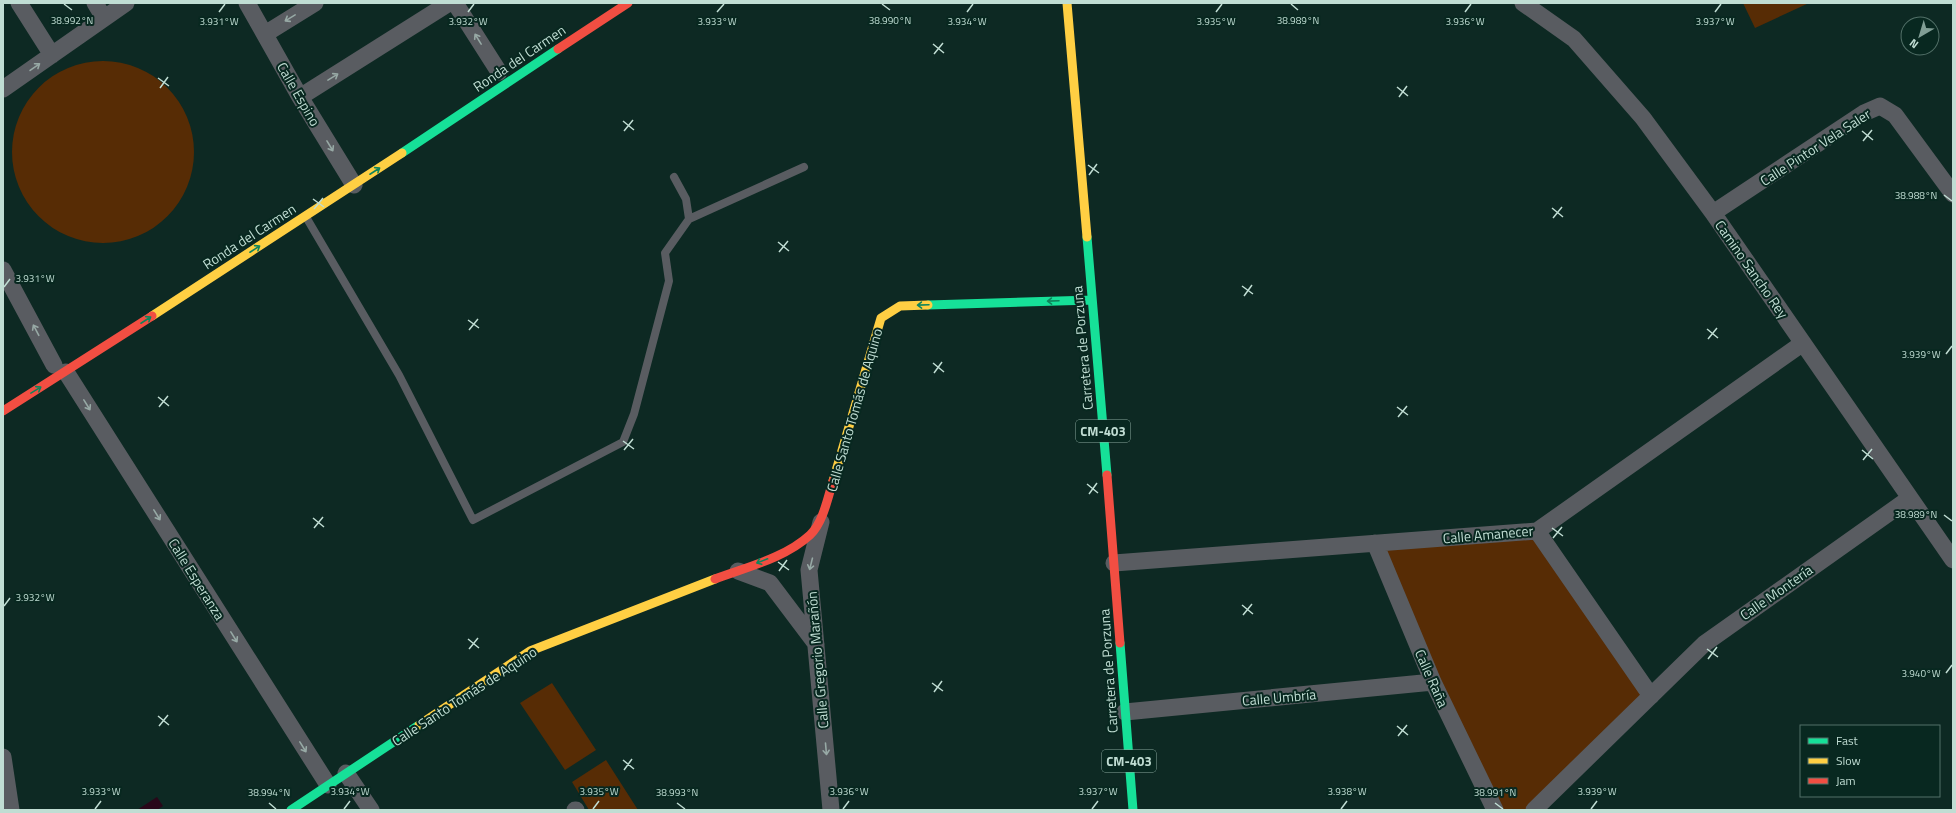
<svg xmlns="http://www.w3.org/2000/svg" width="1956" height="813" font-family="'Titillium Web',sans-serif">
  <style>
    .green { fill: #572c05 }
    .water { fill: #290719 }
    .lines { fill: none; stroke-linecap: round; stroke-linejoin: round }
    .lane { stroke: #595c61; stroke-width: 8 }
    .street { stroke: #595c61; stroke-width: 17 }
    .fast { stroke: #16e098; stroke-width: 9 }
    .slow { stroke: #ffcf43; stroke-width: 9 }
    .jam { stroke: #f24e42; stroke-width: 9 }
    .oneway { stroke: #97a9a5 }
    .oneway2 { stroke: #0f845c }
    .ticks { fill: none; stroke: #c0ddd3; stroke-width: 1.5 }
    .labels { text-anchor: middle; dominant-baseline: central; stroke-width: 4; stroke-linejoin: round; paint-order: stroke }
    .shield { fill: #082820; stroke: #89a79d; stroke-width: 1 }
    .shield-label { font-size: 13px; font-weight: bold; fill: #c0ddd3 }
    .street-label { font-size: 14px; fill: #c0ddd3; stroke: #082820 }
    .ticks-label { font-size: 10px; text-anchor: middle; fill: #c0ddd3; stroke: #082820; stroke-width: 4; stroke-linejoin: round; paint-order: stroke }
  </style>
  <rect width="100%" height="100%" fill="#0d2923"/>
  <path class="green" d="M1743,3H1809L1755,28Z
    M12 152a91 91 0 1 1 182 0a91 91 0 1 1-182 0Z
    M1537,531L1651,696L1534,810H1496L1375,543Z
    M552,683L596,750L565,770L520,703Z
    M606,760L638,810H589L572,782Z"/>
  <path class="water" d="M157,797L163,806L157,810H137Z"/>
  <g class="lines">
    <path class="lane" d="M306,217L399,375L473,520L623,442L634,414L669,281L665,253L689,219L686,199L674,177
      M689,219L804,167"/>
    <path class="street" d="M19,3L52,55
      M95,3L104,18
      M247,3L300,97L354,185
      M455,3L499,72
      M1523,3L1574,39L1643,118L1713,213L1953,560
      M265,34L315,3
      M3,89L126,3
      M300,97L449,3
      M1713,213L1864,113L1880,106L1895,115L1953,194
      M3,270L54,365
      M66,372L328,785
      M821,522L809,570L831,810
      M1537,531L1651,696
      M1375,543L1433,682L1495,810
      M1114,563L1537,531L1803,343
      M738,571L770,583L816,644
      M1125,712L1433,682
      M3,757L11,810
      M346,773L371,810
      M575,810H576
      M1534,810L1704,644L1910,498"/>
    <path class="fast" d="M402,153L558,49
      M1087,237L1107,475
      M928,305L1092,300
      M1120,643L1133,810
      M291,810L419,725"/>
    <path class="slow" d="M1067,3L1087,237
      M152,316L402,153
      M833,481L881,318L900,306L928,305
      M419,725L530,651L715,579"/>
    <path class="jam" d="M558,49L628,3
      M3,411L152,316
      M1107,475L1120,643
      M715,579C747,567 785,558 810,535C823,523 828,497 833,481"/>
  </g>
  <defs><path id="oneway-shaft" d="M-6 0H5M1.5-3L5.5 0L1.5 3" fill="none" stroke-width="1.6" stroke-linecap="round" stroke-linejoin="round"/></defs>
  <g class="oneway">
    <use href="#oneway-shaft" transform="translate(290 18) rotate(149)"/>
    <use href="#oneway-shaft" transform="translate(478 39) rotate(-122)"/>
    <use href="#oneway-shaft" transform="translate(35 67) rotate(-35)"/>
    <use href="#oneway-shaft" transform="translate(333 77) rotate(-32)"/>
    <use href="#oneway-shaft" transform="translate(330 146) rotate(59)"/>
    <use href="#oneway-shaft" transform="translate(36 330) rotate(-118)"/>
    <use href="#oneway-shaft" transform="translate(87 405) rotate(58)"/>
    <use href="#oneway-shaft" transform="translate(157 515) rotate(58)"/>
    <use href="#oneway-shaft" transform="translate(811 564) rotate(104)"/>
    <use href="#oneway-shaft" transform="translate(234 637) rotate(58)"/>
    <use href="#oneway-shaft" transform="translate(303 747) rotate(58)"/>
    <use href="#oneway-shaft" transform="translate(826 749) rotate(85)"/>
  </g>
  <g class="oneway2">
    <use href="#oneway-shaft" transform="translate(375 171) rotate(-33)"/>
    <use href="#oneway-shaft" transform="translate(255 249) rotate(-33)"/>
    <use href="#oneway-shaft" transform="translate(1053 301) rotate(178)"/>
    <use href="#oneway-shaft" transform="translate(923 305) rotate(178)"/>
    <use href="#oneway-shaft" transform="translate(146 320) rotate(-33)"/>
    <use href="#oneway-shaft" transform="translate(36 390) rotate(-31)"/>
    <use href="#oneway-shaft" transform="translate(762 561) rotate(159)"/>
  </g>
  <path class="ticks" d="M64,4L72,10M882,4L890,10M1291,4L1298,10M219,12L225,4M468,12L474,4M717,12L724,4M967,12L973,4M1216,12L1222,4M1465,12L1471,4M1715,12L1721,4M933,44L944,53M934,54L943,43M158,78L169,86M1397,87L1408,96M160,88L168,77M1399,97L1407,86M623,121L634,130M624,131L633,120M1862,131L1873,140M1863,141L1872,130M1088,165L1099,173M1089,175L1097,164M1944,195L1952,201M313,199L324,207M1552,208L1563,217M314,209L323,198M1553,218L1562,207M778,242L789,251M779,252L788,241M1242,286L1253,294M4,287L10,279M1244,296L1252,285M468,320L479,328M1707,329L1718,338M469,330L478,319M1708,339L1717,328M1946,354L1952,346M933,363L944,372M934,373L942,362M158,397L169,406M159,407L168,396M1397,407L1408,415M1398,417L1407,406M623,441L634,449M624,450L633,439M1862,450L1873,459M1863,460L1872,449M1087,484L1098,493M1089,494L1097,483M1944,515L1952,521M313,518L324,527M314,528L323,517M1552,528L1563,536M1553,538L1562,527M778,562L789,570M779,571L787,560M1242,605L1253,614M4,606L10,598M1243,615L1252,604M468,639L479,648M469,649L478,638M1707,649L1718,657M1708,659L1717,647M1946,673L1952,665M932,683L943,691M934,692L942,681M158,716L169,725M159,726L168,715M1397,726L1408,735M1398,736L1407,725M623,760L634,769M624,770L632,759M269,803L276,809M677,803L685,809M1495,803L1503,809M95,809L101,801M344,809L350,801M593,809L599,801M843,809L849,801M1092,809L1098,801M1341,809L1347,801M1591,809L1597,801"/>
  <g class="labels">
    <g class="shield">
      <rect x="1076" y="420" width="54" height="22" rx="3"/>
      <rect x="1102" y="750" width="54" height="22" rx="3"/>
    </g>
    <g class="shield-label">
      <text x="1103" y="431">CM-403</text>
      <text x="1129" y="761">CM-403</text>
    </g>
    <g class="street-label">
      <text transform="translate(519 58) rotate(-34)">Ronda del Carmen</text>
      <text transform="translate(299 94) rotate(60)">Calle Espino</text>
      <text transform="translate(1815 147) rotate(-33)">Calle Pintor Vela Saler</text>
      <text transform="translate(249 236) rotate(-33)">Ronda del Carmen</text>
      <text transform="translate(1752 269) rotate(55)">Camino Sancho Rey</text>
      <text transform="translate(1082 348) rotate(-95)">Carretera de Porzuna</text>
      <text transform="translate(854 410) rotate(-74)">Calle Santo Tomás de Aquino</text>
      <text transform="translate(1488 534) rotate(-5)">Calle Amanecer</text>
      <text transform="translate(197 579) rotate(58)">Calle Esperanza</text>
      <text transform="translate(1776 592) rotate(-35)">Calle Montería</text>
      <text transform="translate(817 660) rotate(-95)">Calle Gregorio Marañón</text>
      <text transform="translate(1108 671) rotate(-94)">Carretera de Porzuna</text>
      <text transform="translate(1432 678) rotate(66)">Calle Raña</text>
      <text transform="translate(464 696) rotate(-33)">Calle Santo Tomás de Aquino</text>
      <text transform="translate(1279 697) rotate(-5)">Calle Umbría</text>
    </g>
  </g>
  <g class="ticks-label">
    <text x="72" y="24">38.992°N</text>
    <text x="890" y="24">38.990°N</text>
    <text x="1298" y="24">38.989°N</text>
    <text x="219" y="25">3.931°W</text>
    <text x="468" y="25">3.932°W</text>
    <text x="717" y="25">3.933°W</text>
    <text x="967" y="25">3.934°W</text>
    <text x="1216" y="25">3.935°W</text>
    <text x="1465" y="25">3.936°W</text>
    <text x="1715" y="25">3.937°W</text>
    <text x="1916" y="199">38.988°N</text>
    <text x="35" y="282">3.931°W</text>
    <text x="1921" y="358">3.939°W</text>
    <text x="1916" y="518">38.989°N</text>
    <text x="35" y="601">3.932°W</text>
    <text x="1921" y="677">3.940°W</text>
    <text x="101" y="795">3.933°W</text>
    <text x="350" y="795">3.934°W</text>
    <text x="599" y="795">3.935°W</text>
    <text x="849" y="795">3.936°W</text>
    <text x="1098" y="795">3.937°W</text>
    <text x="1347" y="795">3.938°W</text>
    <text x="1597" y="795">3.939°W</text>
    <text x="269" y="796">38.994°N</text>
    <text x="677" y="796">38.993°N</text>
    <text x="1495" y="796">38.991°N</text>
  </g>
  <rect width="1956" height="813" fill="none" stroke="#c0ddd3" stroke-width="8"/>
  <rect x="1800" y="725" width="140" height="72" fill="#082820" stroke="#527068"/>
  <rect x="1808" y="738" width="20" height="6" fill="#16e098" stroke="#527068"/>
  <text x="1836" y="745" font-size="12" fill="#c0ddd3">Fast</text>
  <rect x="1808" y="758" width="20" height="6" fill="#ffcf43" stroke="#527068"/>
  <text x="1836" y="765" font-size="12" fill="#c0ddd3">Slow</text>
  <rect x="1808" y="778" width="20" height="6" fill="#f24e42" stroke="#527068"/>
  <text x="1836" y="785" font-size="12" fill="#c0ddd3">Jam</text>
  <g transform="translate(1920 36) rotate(218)"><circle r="19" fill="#082820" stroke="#527068"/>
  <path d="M0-3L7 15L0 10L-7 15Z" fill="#819e95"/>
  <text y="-6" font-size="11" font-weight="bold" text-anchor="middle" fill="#c0ddd3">N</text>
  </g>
</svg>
